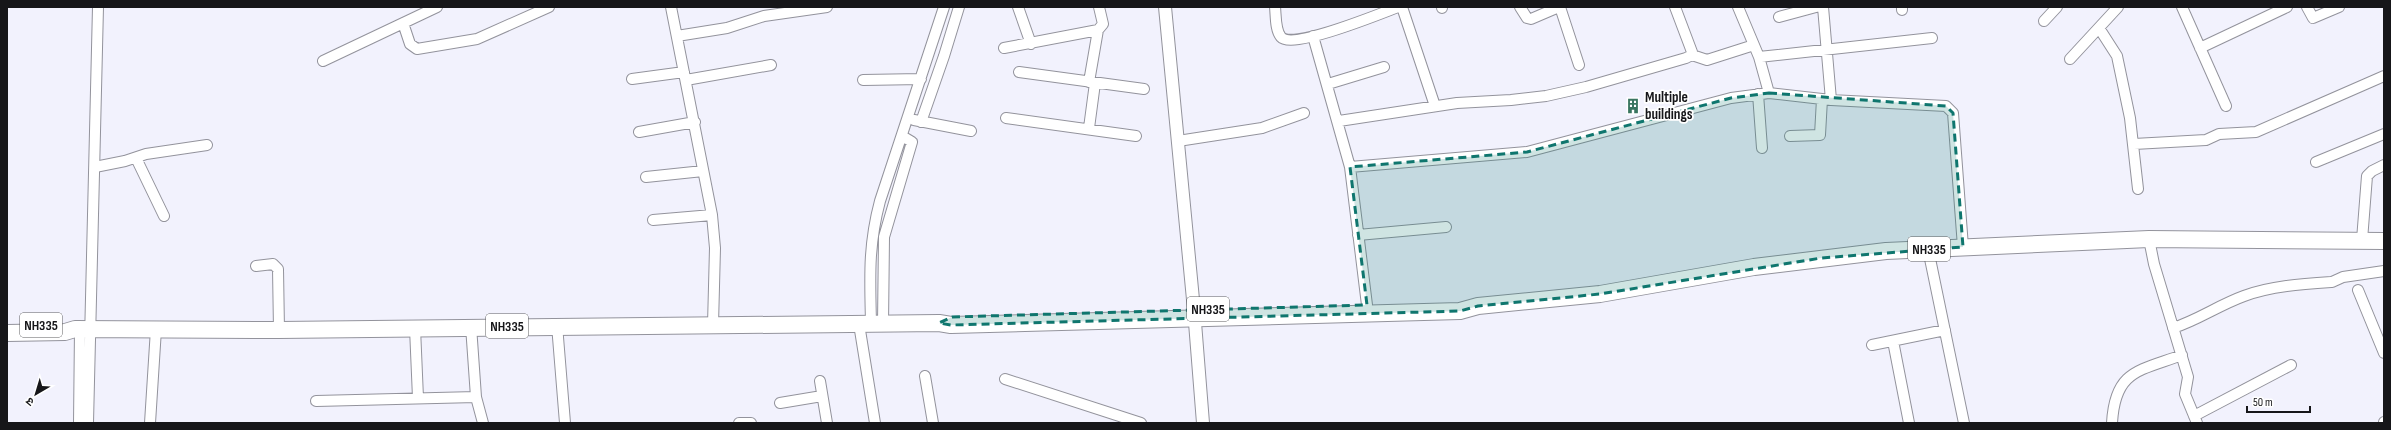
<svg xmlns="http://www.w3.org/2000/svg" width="2391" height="430" font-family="'Sofia Sans Condensed','Noto Sans Devanagari',sans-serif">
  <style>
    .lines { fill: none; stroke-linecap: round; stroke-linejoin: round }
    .minor-casing { stroke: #93939c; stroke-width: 12 }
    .tertiary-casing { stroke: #93939c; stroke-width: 14 }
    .trunk-casing { stroke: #93939c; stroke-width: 18 }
    .minor { stroke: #fff; stroke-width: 10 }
    .tertiary { stroke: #fff; stroke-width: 12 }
    .trunk { stroke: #fff; stroke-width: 16 }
    .marked { fill: #0f766e; fill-opacity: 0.2; stroke: #0f766e; stroke-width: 3; stroke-dasharray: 8 5; stroke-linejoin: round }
    .labels { text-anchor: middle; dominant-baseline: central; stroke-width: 3.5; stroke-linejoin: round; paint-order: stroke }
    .shield { fill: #fff; stroke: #5c5c5e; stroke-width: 1 }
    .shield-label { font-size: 14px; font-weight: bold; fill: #161619 }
    .poi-label { font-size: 15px; font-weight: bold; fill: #161619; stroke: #fff; text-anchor: start }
  </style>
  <rect width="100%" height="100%" fill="#f2f2fd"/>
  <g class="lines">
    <defs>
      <path id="minor" d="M671,7L712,215L715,248L713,325
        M1018,7L1031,44
        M1275,7C1276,15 1275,30 1281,37C1292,50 1382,13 1398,7
        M1402,7L1435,106
        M1442,7V8
        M1520,7L1527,18L1531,19L1559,7
        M1560,7L1579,65
        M1738,7L1759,57L1769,93
        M1823,7L1831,100
        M1902,7V10
        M2182,7L2226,106
        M2307,7L2313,18L2339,7
        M1779,17L1816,7
        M2044,21L2057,7
        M403,23L410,44L417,49L477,39L549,7
        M2099,28L2117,56L2130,118L2138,189
        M677,36L727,28L764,16L827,7
        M1313,36L1350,167L1527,152L1731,98L1769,93L1831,100L1946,106L1953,113L1963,247
        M1004,48L1098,30L1103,24L1099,7
        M2200,48L2287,7
        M1692,55L1707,60L1754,45
        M1759,57L1932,38
        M2070,59L2118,7
        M323,61L437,7
        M1019,72L1144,89
        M632,79L684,72
        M686,80L771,65
        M863,80L921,79
        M1089,82L1098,30
        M1328,84L1384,67
        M1758,94L1762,148
        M1006,118L1136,136
        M914,120L971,131
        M1339,121L1457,103L1511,100L1546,96L1586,87L1686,58L1692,55V52L1675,7
        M921,122L944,56L959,7
        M1089,128L1095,83
        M639,132L695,122
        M1790,136L1820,135L1822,99
        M1178,141L1262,128L1304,113
        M2134,144L2206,140L2219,134L2256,132L2384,76
        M136,158L164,216
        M2316,162L2384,134
        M95,167L125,161L146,154L207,145
        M1350,167L1367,305
        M646,177L703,171
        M653,220L712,215
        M1358,235L1446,227
        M2149,239L2154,264L2188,377L2185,394L2197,423
        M2362,240L2367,176L2372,171L2384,165
        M1928,249L1964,423
        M256,266L273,264L278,269L279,330
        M2358,290L2384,353
        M871,323C870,278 868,246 880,201L944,7
        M859,324L875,423
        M883,324L884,237L912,142L902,136
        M557,325L565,423
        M471,326L476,397L483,423
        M415,328L418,398
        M2173,328C2198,320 2219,305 2244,296C2271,286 2302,284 2332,282L2343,277L2384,271
        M1893,341L1909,423
        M1872,345L1945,330
        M925,376L933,423
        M1005,379L1141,423
        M820,381L827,423
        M316,401L476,397
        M780,403L822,396
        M2194,416L2291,365
        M79,423L80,329
        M88,423L98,7
        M150,423L156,329
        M739,423H751
        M2112,423C2115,370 2139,371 2182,355
        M2384,423V422"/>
      <path id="tertiary" d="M1165,7L1194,310L1203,423"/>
      <path id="trunk" d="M7,333L65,332L75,329L279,330L939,323L951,325L1460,311L1478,306L1600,294L1754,267L1886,251L2149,239L2384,241"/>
    </defs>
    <use href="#minor" class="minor-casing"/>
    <use href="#tertiary" class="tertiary-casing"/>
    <use href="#trunk" class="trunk-casing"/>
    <use href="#minor" class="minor"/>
    <use href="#tertiary" class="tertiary"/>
    <use href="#trunk" class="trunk"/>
  </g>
  <path class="marked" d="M1769,93L1946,106L1953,113L1963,247L1821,258L1600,294L1478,306L1460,311L951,325L939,323L952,317L1367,305L1350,167L1527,152L1731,98Z"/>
  <defs>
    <symbol id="building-bare" viewBox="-9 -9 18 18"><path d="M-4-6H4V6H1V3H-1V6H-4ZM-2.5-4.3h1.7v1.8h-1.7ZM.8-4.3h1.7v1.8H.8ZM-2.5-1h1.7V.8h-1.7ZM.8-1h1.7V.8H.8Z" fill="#39755f" stroke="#fff" stroke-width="2.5" paint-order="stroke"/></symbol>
  </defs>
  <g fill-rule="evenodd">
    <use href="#building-bare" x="1622" y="95" width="22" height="22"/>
  </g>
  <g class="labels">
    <g class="shield">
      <rect x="1908" y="237" width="42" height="24" rx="3"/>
      <rect x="1187" y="297" width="42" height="24" rx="3"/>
      <rect x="20" y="313" width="42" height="24" rx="3"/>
      <rect x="486" y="314" width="42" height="24" rx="3"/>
    </g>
    <g class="shield-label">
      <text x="1929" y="249">NH335</text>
      <text x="1208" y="309">NH335</text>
      <text x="41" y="325">NH335</text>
      <text x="507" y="326">NH335</text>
    </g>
    <g class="poi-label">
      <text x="1645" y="97">Multiple<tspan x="1645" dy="17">buildings</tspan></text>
    </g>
  </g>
  <rect width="2391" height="430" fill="none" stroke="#161619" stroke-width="16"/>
  <g transform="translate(36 394) rotate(218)" stroke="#ffffff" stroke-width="3" paint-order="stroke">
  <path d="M0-3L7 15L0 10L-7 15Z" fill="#161619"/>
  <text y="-6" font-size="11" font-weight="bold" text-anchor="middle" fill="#161619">उ</text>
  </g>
  <path d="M2247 406v6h63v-6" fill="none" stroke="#161619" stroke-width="2"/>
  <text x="2253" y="406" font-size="12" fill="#161619" stroke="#ffffff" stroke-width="3" paint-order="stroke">50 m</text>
</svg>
